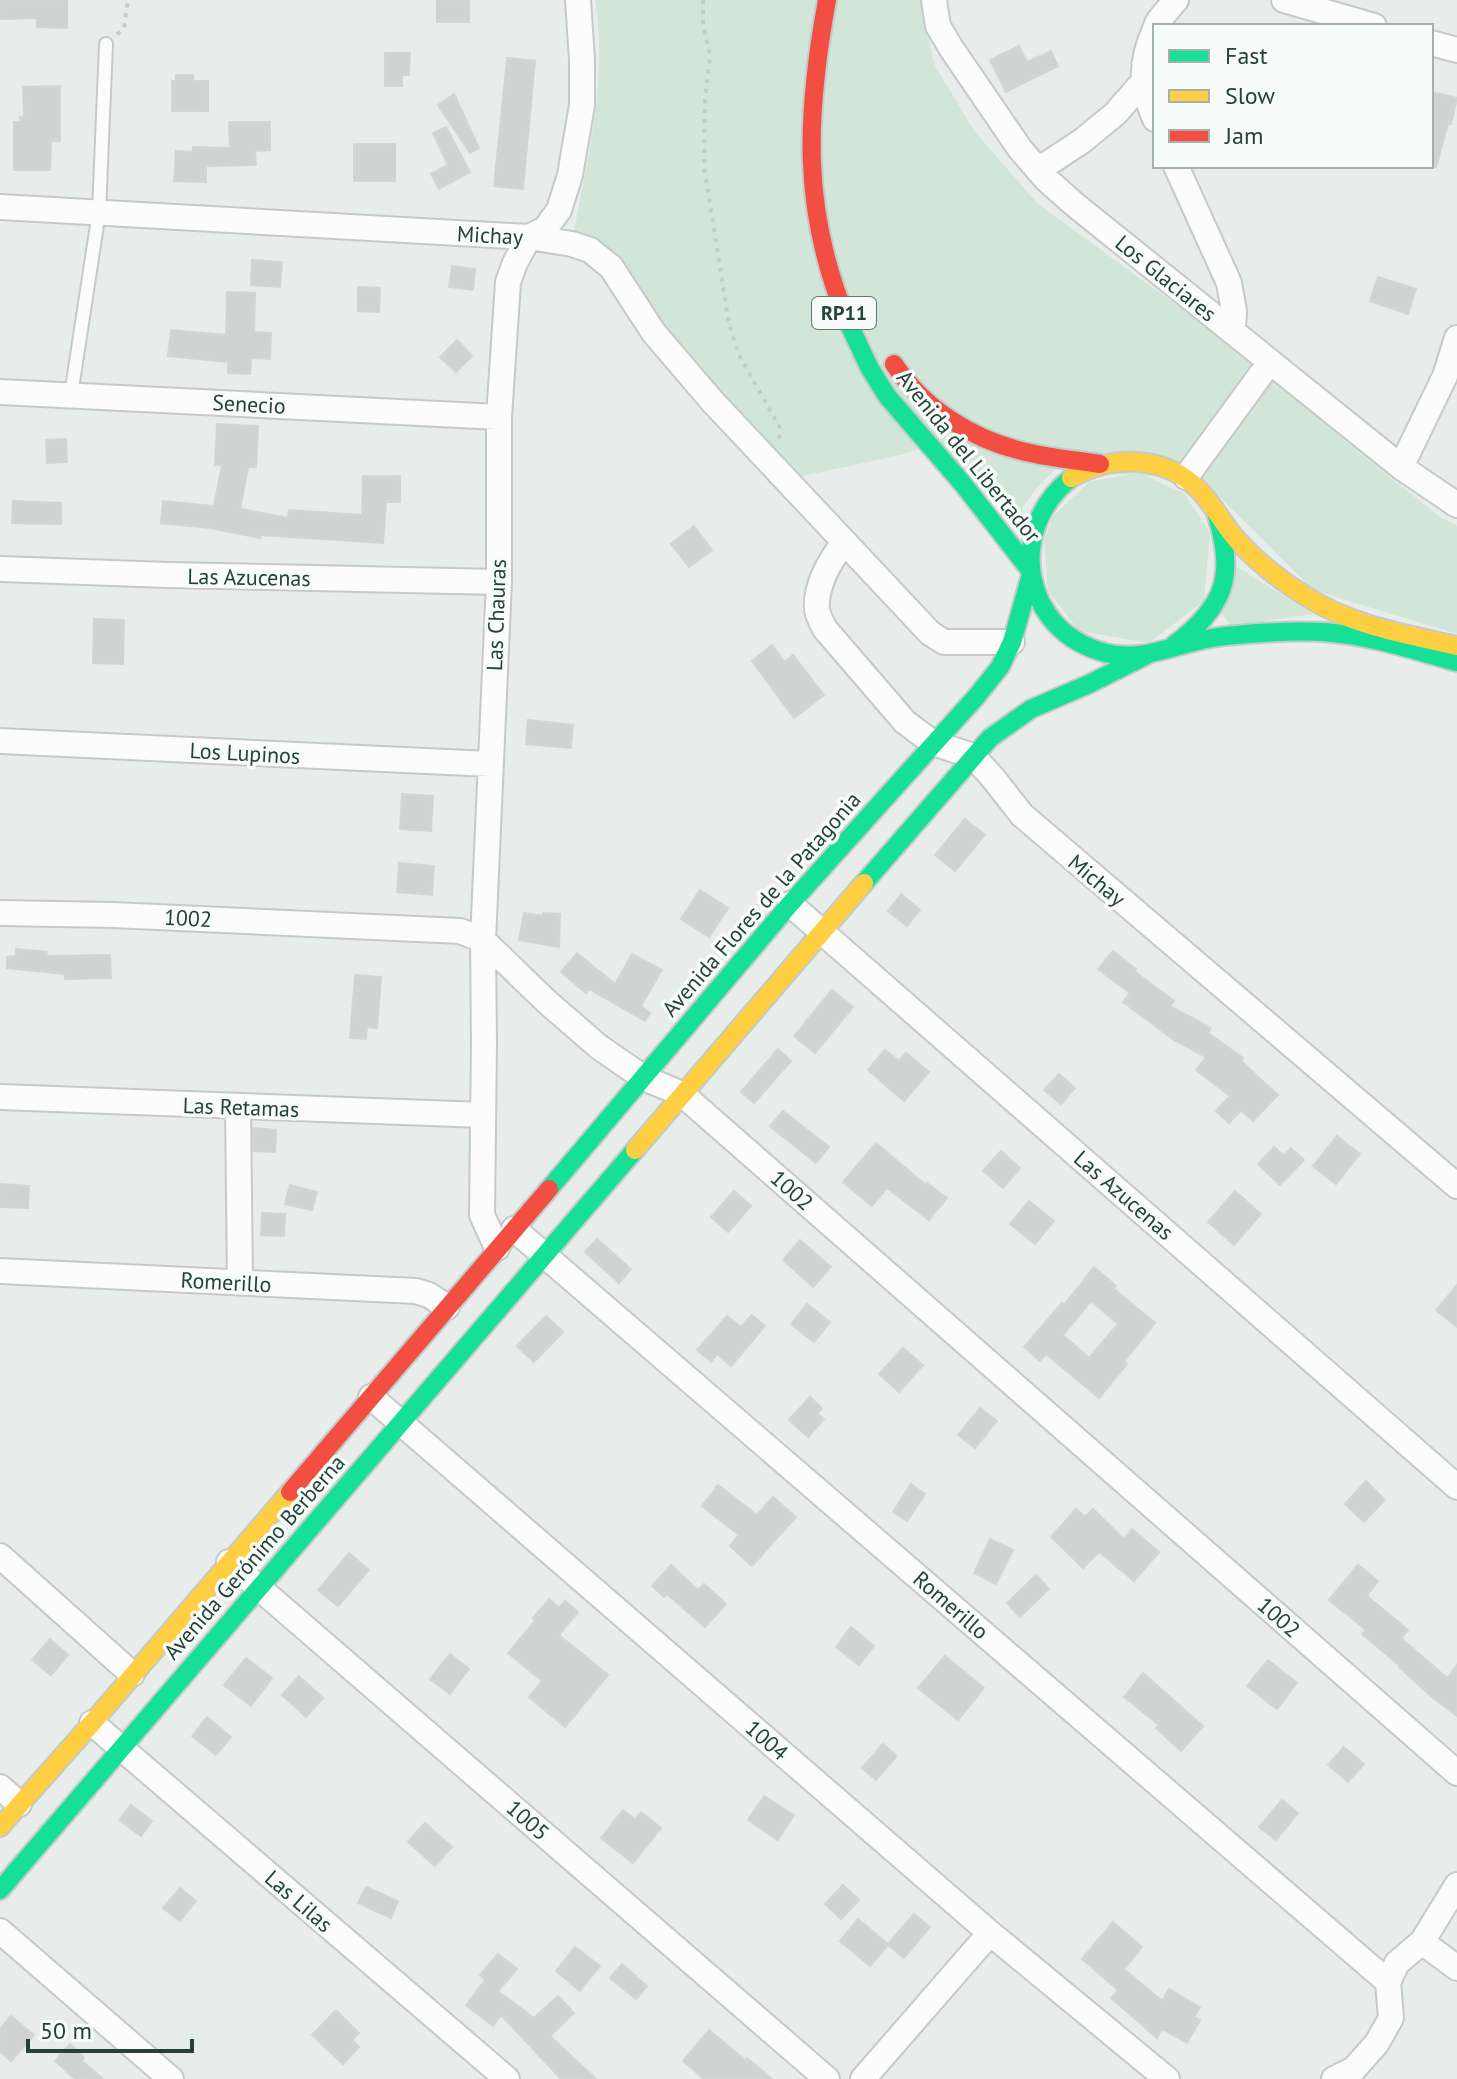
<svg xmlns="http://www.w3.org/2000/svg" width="1457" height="2079" font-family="'PT Sans',sans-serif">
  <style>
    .green { fill: #d1e6d8 }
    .building { fill: #cfd4d2; stroke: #d1d6d4; stroke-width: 2; fill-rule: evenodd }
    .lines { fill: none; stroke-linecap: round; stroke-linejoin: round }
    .lane-casing { stroke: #c5cac8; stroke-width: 16 }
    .street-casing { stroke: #c5cac8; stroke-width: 28 }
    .fast-casing { stroke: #c3cbc8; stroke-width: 22 }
    .slow-casing { stroke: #c3cbc8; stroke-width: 22 }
    .jam-casing { stroke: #c3cbc8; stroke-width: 22 }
    .path { stroke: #c3ccca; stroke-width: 4; stroke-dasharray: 4 6; stroke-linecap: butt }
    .lane { stroke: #fcfcfc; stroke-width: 12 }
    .street { stroke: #fcfcfc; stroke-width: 24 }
    .fast { stroke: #16e098; stroke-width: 18 }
    .slow { stroke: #ffcf43; stroke-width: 18 }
    .jam { stroke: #f24e42; stroke-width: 18 }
    .labels { text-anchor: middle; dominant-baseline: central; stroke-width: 7; stroke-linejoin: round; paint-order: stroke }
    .shield { fill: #f7fbf9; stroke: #637a73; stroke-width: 2 }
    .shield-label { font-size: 20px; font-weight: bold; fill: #24423a }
    .street-label { font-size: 22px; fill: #24423a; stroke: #f7fbf9 }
  </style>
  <rect width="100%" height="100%" fill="#e8edeb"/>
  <path class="green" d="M595,0H924L923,19L935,66L975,132L1037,203L1234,347L1372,463L1440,517L1457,526V634L1313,590L1203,480L1056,469C1037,486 1025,501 1014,524L936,442L904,454L799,477L609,273L574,232C588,156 608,78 595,0Z
    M1140,473L1185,494L1210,533L1204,601L1149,643L1079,631L1048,591L1044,540L1053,516L1090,481Z
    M1234,565L1313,614L1231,626L1220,611Z"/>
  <path class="building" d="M0,0H67V28L37,27V18L0,19Z
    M437,0H469V22H437Z
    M1019,46L1027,62L1051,51L1058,66L1006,92L990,60Z
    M385,53H410L409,75H402V86H385Z
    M507,58L535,61L523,189L494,186Z
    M176,75H193V81H208V111H172V81H176Z
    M60,86V141H51L50,170H14V122H20V117H24L23,87Z
    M1431,92L1457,98L1451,124H1448L1436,167L1431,166Z
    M454,94L479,148L470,153L438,105Z
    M229,122H270V150L255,151L256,165L206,166V182L174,181L176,151L193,152V147L230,148Z
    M446,127L470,172L439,189L431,174L448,165L433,133Z
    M354,144H395V181H354Z
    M252,260L282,262L280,287L251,285Z
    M452,266L475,269L473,290L449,287Z
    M1378,277L1416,289L1408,314L1370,301Z
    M358,287L380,288L379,312L358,311Z
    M227,292L255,293L254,332L271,333L270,359L251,358L250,374L228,373V362L168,356L171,330L226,335Z
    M457,340L472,356L456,372L440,357Z
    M217,424L258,426L256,467H248L240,509L288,518L289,510L362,515L363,476H400V502H386L383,543L260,535V538L210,528L161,523L163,501L214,506L222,465H215Z
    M66,439L67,462L47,463L46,440Z
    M13,501L61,503V524L12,523Z
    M694,526L712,550L689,567L671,544Z
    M94,619L124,620L123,664L93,663Z
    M772,645L785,662L793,655L824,695L794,718L752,661Z
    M528,720L573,725L571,748L526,744Z
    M402,794L433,796L431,831L400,829Z
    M965,819L985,835L955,871L935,855Z
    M399,863L434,866L432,895L397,892Z
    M700,890L728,908L709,937L681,919Z
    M901,894L920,910L907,926L888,911Z
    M524,913L543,916V913L560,914L559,947L519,940Z
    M16,949L47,952L46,956L110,955L111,978L65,979V974L7,968V957L16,956Z
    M1113,951L1136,969L1134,971L1174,1001L1170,1006L1211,1028L1208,1033L1243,1058L1241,1061L1278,1095L1253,1121L1241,1110L1229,1123L1216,1111L1230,1096L1196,1070L1206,1057L1174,1040L1123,1002L1130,993L1098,969Z
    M577,953L615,984L632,954L662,970L641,1006L650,1013L645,1021L589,989L586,993L561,972Z
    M355,975L381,977L377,1028L367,1027L366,1039L350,1038Z
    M832,990L853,1007L815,1053L794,1036Z
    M778,1049L791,1061L754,1103L741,1092Z
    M885,1050L899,1061L906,1053L929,1072L904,1101L868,1070Z
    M1059,1074L1075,1088L1061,1104L1044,1090Z
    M783,1111L829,1147L816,1163L770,1126Z
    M253,1128L276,1130L275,1152L254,1151Z
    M1337,1136L1360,1154L1336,1184L1313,1166Z
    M876,1143L926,1185L927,1183L947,1198L929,1220L887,1188L872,1206L843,1182Z
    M1274,1147L1284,1156L1291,1148L1304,1160L1280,1185L1258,1164Z
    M1001,1151L1020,1168L1003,1188L983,1171Z
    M1,1184L29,1186L28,1208L0,1207Z
    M290,1185L317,1192L312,1210L285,1204Z
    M734,1191L751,1206L728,1232L711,1217Z
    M1235,1191L1261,1214L1234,1245L1208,1222Z
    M1029,1201L1054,1221L1035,1244L1010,1224Z
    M262,1213L285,1214L284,1236L261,1235Z
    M597,1239L631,1269L619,1283L585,1252Z
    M800,1240L831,1267L813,1287L783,1260Z
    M1094,1267L1116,1286L1114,1289L1155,1323L1124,1361L1127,1364L1099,1398L1046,1354L1040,1361L1024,1347L1062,1303L1064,1305ZM1091,1301L1118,1324L1089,1358L1063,1335Z
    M1457,1285V1327L1436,1310Z
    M807,1304L830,1322L814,1342L791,1324Z
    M752,1315L765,1326L731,1366L717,1354L711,1362L697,1350L727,1316L741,1327Z
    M546,1316L563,1332L534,1362L517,1346Z
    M903,1348L923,1365L899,1392L879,1374Z
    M810,1397L822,1408L817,1413L824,1419L808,1437L789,1420Z
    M980,1408L997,1421L975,1448L958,1435Z
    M1366,1481L1385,1500L1364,1522L1345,1504Z
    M911,1484L925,1494L907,1521L893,1512Z
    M718,1485L757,1515L773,1497L796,1517L752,1566L730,1546L739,1535L702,1506Z
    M1076,1509L1085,1517L1093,1509L1124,1539L1132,1529L1159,1552L1134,1581L1099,1552L1083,1568L1051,1537Z
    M990,1539L1013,1550L996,1584L974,1573Z
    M349,1553L369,1570L338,1606L318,1590Z
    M671,1565L698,1590L704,1584L726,1604L705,1627L667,1594L664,1597L652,1586Z
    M1358,1565L1378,1581L1367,1596L1408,1630L1401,1638L1447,1678L1457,1665V1716L1432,1697L1399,1667L1400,1666L1362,1634L1366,1630L1329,1600Z
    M1036,1575L1049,1589L1020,1617L1007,1603Z
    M549,1599L559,1608L565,1601L578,1612L559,1635L608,1675L565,1727L529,1697L542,1681L508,1653L535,1621L533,1618Z
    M851,1627L874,1646L859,1665L836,1647Z
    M50,1639L68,1655L51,1675L32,1660Z
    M450,1654L469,1669L450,1694L430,1679Z
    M945,1656L984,1688L958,1720L918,1688Z
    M246,1658L272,1678L251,1706L224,1685Z
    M1268,1660L1297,1683L1277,1709L1247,1686Z
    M1143,1673L1203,1726L1181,1751L1156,1728L1159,1725L1124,1697Z
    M299,1676L323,1698L306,1717L282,1695Z
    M207,1717L231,1737L216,1755L192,1736Z
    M883,1744L897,1756L876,1780L862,1768Z
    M1344,1747L1364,1764L1348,1782L1328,1765Z
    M764,1796L794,1815L778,1840L748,1820Z
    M1282,1800L1298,1813L1276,1840L1259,1827Z
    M131,1805L152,1821L141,1836L119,1820Z
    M623,1810L635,1819L641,1812L661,1828L633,1863L601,1838Z
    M425,1823L452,1847L435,1866L408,1842Z
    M843,1885L859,1900L841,1919L825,1904Z
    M366,1887L398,1901L391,1918L358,1903Z
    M180,1888L196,1901L180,1921L163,1908Z
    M914,1914L930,1927L904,1958L888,1945L870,1966L840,1941L858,1919L888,1944Z
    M1113,1922L1142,1947L1124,1969L1162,2001L1169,1989L1200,2007L1194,2017L1200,2020L1187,2043L1162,2029L1157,2038L1111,1998L1118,1990L1082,1959Z
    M575,1947L600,1966L580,1991L556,1971Z
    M498,1954L517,1969L498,1991L534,2018L558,1996L574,2013L550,2036L596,2079H561L501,2015L493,2026L466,2005L485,1980L480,1975Z
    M622,1964L647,1986L636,1999L610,1978Z
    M336,2010L359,2033L352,2040L359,2047L343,2064L312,2035Z
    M11,2016L34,2035L11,2061L0,2052V2029Z
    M709,2030L745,2060L747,2058L772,2079H704L683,2061Z
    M70,2044L84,2058L82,2061L103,2079H75L55,2061Z"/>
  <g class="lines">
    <defs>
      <path id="lane" d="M71,395L99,212L106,44"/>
      <path id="street" d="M934,0L938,26L951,48L1020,149L1046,179L1074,204L1401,467L1457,505
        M1284,0L1374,26
        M1156,26L1159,20L1176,0
        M1155,29C1140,63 1140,85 1155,119
        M1431,43L1457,50
        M1176,166L1229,283L1234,311L1233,332
        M1038,170L1082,141L1115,114L1143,82
        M0,207L529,237L572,244L590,250L611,267L654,333L712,401L930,633L944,642H1012
        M0,392L499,417
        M1401,467L1445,376L1457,338
        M1186,477L1270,362
        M844,542C830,561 815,585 817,610C818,616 822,623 825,629L905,722L933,743L973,756L993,778L1022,815L1457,1186
        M0,569L168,575L499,582
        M0,741L490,764
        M790,904L1457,1487
        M0,913L113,915L460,931L483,940L546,1001L599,1047L644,1078L682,1094L1457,1773
        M0,1097L483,1115
        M238,1107L240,1283
        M514,1229L1388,1982
        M497,1248L482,1215L484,1043L483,940L499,582V417L508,282L515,263L529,237L545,229L559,210L570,175L582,105V60L578,0
        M0,1271L416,1291L429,1295L447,1307
        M371,1397L990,1933L1167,2079
        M0,1556L132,1674
        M229,1562L827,2079
        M92,1723L507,2079
        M0,1787L19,1804
        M0,1931L171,2079
        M1422,1942L1457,1968
        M863,2079L990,1933
        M1334,2079L1354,2069L1377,2043L1391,2018L1388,1982L1397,1963L1422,1942L1457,1885"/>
      <path id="fast" d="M847,320L869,367L887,396L963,484L1030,570
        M1071,478C1005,530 1022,632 1106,653C1137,661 1164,649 1194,642C1208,638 1222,636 1236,635C1268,632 1301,630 1333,633C1375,637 1416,651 1457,662
        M1174,645C1224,607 1236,577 1217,516
        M864,883L990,738L1031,709L1089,684L1147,655
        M549,1189L790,904L976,697L1000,667L1012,642L1031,575
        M0,1890L635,1150"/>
      <path id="slow" d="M1071,478C1112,454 1166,455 1200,491C1214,506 1223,524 1237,540C1257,562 1281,581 1307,597C1353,626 1405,634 1457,646
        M635,1150L864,883
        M0,1827L92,1723L290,1492"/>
      <path id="jam" d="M827,0C806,115 801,209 847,320
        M894,364C924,409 973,440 1026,452C1050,458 1075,460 1100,464
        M290,1492L549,1189"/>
    </defs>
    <use href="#lane" class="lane-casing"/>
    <use href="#street" class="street-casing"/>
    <use href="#fast" class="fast-casing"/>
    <use href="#slow" class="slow-casing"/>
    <use href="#jam" class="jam-casing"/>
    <path class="path" d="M703,0V23L710,56L705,100L704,166L729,324L738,353L780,428L779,440
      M117,34L124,28L128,0"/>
    <use href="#lane" class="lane"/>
    <use href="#street" class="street"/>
    <use href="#fast" class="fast"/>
    <use href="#slow" class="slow"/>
    <use href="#jam" class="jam"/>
  </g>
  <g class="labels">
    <rect class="shield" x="812" y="297" width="64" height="32" rx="6"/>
    <g class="shield-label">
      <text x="844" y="313">RP11</text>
    </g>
    <g class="street-label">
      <text transform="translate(490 235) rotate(3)">Michay</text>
      <text transform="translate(1166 278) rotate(39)">Los Glaciares</text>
      <text transform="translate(249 404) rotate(3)">Senecio</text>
      <text transform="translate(969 456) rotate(51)">Avenida del Libertador</text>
      <text transform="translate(249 577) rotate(1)">Las Azucenas</text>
      <text transform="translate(496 615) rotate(-88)">Las Chauras</text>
      <text transform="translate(245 753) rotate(3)">Los Lupinos</text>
      <text transform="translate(1097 880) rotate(40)">Michay</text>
      <text transform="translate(761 904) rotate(-49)">Avenida Flores de la Patagonia</text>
      <text transform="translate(188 918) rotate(3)">1002</text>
      <text transform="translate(241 1107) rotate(2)">Las Retamas</text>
      <text transform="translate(792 1190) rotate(41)">1002</text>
      <text transform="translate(1124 1195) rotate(41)">Las Azucenas</text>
      <text transform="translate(226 1282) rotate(3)">Romerillo</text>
      <text transform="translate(254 1557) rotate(-49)">Avenida Gerónimo Berberna</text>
      <text transform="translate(951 1605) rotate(41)">Romerillo</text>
      <text transform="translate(1279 1617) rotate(41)">1002</text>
      <text transform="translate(767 1740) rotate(41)">1004</text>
      <text transform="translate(528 1820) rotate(41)">1005</text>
      <text transform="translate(299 1901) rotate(41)">Las Lilas</text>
    </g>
  </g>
  <rect x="1153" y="24" width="280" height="144" fill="#f7fbf9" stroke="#a3b1ad" stroke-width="2"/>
  <rect x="1169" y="50" width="40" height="12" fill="#16e098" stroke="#a3b1ad" stroke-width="2"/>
  <text x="1225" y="64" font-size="24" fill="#24423a">Fast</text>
  <rect x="1169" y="90" width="40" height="12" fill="#ffcf43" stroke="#a3b1ad" stroke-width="2"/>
  <text x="1225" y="104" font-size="24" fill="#24423a">Slow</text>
  <rect x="1169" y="130" width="40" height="12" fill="#f24e42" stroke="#a3b1ad" stroke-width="2"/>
  <text x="1225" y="144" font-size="24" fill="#24423a">Jam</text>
  <path d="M28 2039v12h164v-12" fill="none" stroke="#24423a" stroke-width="4"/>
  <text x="40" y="2039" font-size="24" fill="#24423a" stroke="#f7fbf9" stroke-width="6" paint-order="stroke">50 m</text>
</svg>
